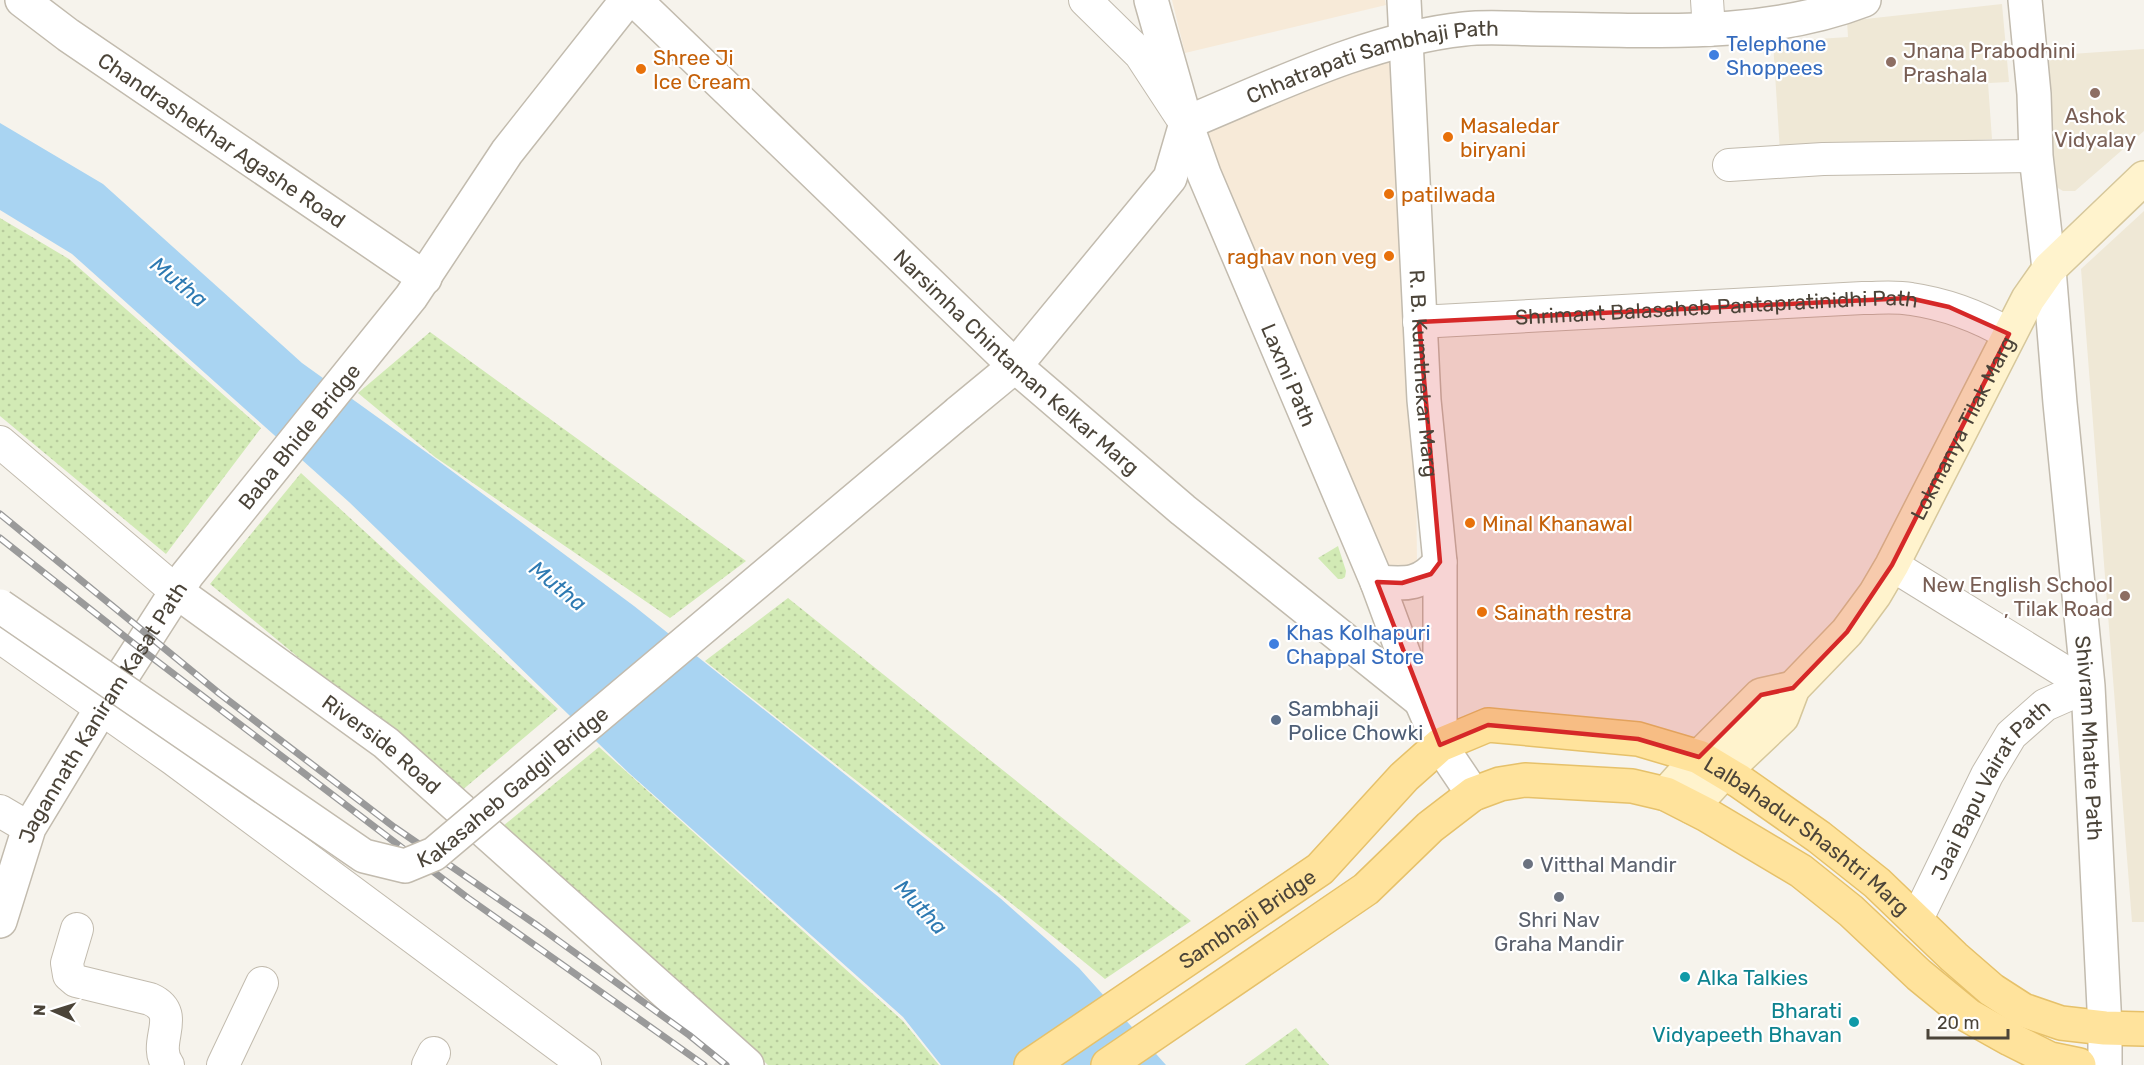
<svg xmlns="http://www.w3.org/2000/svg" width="2144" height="1065" font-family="Rubik,sans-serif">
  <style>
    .commercial { fill: #f7ead8 }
    .education { fill: #efe8d6 }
    .grass { fill: url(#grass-dots) }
    .water { fill: #a9d4f2 }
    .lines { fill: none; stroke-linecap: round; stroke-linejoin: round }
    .minor-casing { stroke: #c2bbae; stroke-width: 34 }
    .tertiary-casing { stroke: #c2bbae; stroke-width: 36 }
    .secondary-casing { stroke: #d6c79b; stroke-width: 36 }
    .primary-casing { stroke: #e6c16a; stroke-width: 36 }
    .minor { stroke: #fff; stroke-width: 32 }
    .tertiary { stroke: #fff; stroke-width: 33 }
    .secondary { stroke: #fff3cd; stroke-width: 33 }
    .primary { stroke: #ffe39c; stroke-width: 33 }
    .rail-casing { stroke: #9a9a9a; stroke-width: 7 }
    .rail { stroke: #fff; stroke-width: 4.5; stroke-dasharray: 14; stroke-linecap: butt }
    .tertiary-bridge-casing { stroke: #c2bbae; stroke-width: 36; stroke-linecap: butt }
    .tertiary-bridge { stroke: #fff; stroke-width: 33 }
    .marked { fill: #d62828; fill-opacity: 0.2; stroke: #d62828; stroke-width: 4.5; stroke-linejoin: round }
    .shop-dot { fill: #3f7fe0; stroke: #fff; stroke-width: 2 }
    .education-dot { fill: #8d6e63; stroke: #fff; stroke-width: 2 }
    .food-dot { fill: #e8710a; stroke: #fff; stroke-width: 2 }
    .service-dot { fill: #5c6f8a; stroke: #fff; stroke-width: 2 }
    .worship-dot { fill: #6b7280; stroke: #fff; stroke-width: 2 }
    .culture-dot { fill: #0f9aa8; stroke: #fff; stroke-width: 2 }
    .labels { text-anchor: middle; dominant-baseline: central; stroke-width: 4.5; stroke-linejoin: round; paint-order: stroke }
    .shop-label { font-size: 21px; fill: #366cbe; stroke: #fff; text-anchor: start }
    .education-label { font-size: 21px; fill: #785e54; stroke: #fff; text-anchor: start }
    .food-label { font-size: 21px; fill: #c56008; stroke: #fff; text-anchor: start }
    .street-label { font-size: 21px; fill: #4b4439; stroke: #fff }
    .service-label { font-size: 21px; fill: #4e5e75; stroke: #fff; text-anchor: start }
    .worship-label { font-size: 21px; fill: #5b616d; stroke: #fff; text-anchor: start }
    .culture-label { font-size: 21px; fill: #0d838f; stroke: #fff; text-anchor: start }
    .water-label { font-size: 22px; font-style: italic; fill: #2e7ab2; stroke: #fff }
  </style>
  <defs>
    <pattern id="grass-dots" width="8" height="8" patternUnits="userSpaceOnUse" patternTransform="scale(1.5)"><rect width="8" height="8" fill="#d2eab5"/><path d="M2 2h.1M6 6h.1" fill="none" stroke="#b6ca9c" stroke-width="1.8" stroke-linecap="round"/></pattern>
  </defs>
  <rect width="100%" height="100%" fill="#f6f3ec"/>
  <path class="commercial" d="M1172,0H1385L1386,5L1185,53Z
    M1397,49L1415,365L1417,566L1379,573L1196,130Z"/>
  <path class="education" d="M2002,4L2009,82L1988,83L1992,139L1780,152L1773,42L1848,37L1847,21Z
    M2144,49V131L2075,191H2063L2053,185L2042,56Z
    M2144,211V922H2132L2081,269Z"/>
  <path class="grass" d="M0,218L69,259L261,428L166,554L0,416Z
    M430,332L746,561L670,618L435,457L358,393Z
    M301,473L558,709L460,792L210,584Z
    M1338,546L1346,571L1345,577L1342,579H1338L1318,558Z
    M788,598L1191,921L1105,979C973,871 838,767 705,661Z
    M599,747L903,1021L939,1065H768L503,826Z
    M1296,1028L1329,1065H1245Z"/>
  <path class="water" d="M0,123L103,184L302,363L433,457L634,606L1000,898L1079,968L1166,1065H941L903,1017L629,773L349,502L72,254L0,210Z"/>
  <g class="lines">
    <defs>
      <g id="minor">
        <path d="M1085,0L1140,54L1180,115"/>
        <path d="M1707,0L1709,30"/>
        <path d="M1729,165L1823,159L2036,156"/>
        <path id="s1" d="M1419,322L1863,298C1879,298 1895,296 1911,299C1946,304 1978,316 2009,334"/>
        <path d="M0,442L177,592"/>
        <path d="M1892,565L2088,686"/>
        <path d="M0,637L173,759L585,1065"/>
        <path d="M0,811L29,828"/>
        <path id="s2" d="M1916,921L1987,775L2011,735L2045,705L2088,686"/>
        <path d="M77,929L67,963L69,975L76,981L150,999C184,1014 151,1042 168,1065"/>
        <path d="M223,1065L262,983"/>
        <path d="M428,1065L434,1053"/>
      </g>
      <g id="tertiary">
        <path id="s3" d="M22,0L68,35L425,278"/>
        <path id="s4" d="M635,0L1015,366L1183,510L1421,701"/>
        <path id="s5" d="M1151,0L1186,123L1204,174L1377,582L1421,701L1440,745L1473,794"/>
        <path id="s6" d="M1404,0L1424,400L1440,562V731"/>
        <path id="s7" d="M2025,0L2034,94L2036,156L2049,269L2060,403L2088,686L2105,1028V1065"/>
        <path id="s8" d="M1186,123C1273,87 1369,39 1464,29C1490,26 1519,29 1545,29C1651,30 1763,39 1864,0"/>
        <path d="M958,413L1015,366L1170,178L1186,123"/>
        <path d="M1377,582C1406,584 1421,586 1440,562"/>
        <path id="s9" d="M177,592L386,743L747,1065"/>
        <path id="s10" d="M0,921L29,828L101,709L187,575L411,297L507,152L627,0"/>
      </g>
      <g id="secondary">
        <path d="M1666,794L1699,757L1761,695L1793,688"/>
        <path id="s11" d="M1692,807L1724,772L1782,717L1793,688L1847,632L1875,594L1892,565L2028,299L2049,269L2144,178"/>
      </g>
      <g id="primary">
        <path id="s12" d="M1031,1065L1320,869L1404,777L1440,745L1488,725L1638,739L1699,757L1739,781L1819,837L1877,883L1954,957L1992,990L2023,1010L2061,1023L2105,1028L2144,1029"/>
        <path d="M1108,1065L1366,889L1430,827L1473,794L1500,784L1525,780L1632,786L1666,794L1707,815L1801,871L1851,911L1919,975L1969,1016L2010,1039L2050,1059L2079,1065"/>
      </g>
    </defs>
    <use href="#minor" class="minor-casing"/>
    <use href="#tertiary" class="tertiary-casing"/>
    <use href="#secondary" class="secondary-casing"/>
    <use href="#primary" class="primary-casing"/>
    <use href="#minor" class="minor"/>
    <use href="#tertiary" class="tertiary"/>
    <use href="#secondary" class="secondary"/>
    <use href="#primary" class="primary"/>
    <defs>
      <path id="rail" d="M0,514L220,694L394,827L538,926L689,1035L726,1065
        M0,538L133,643L468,898L704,1065"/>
    </defs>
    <use href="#rail" class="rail-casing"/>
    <use href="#rail" class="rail"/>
    <defs>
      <g id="tertiary-bridge">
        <path id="s13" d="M0,606L364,856L405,866L434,854L958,413"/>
      </g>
    </defs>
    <use href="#tertiary-bridge" class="tertiary-bridge-casing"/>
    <use href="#tertiary-bridge" class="tertiary-bridge"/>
  </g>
  <path class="marked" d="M1909,298L1949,307L2009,334L1892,565L1847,632L1793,688L1761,695L1699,757L1638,739L1488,725L1440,745L1377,582L1402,583L1431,574L1440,562L1419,322Z"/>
  <g class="shop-dot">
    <circle cx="1714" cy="55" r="6"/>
    <circle cx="1274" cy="644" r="6"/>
  </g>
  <g class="education-dot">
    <circle cx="1891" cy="62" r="6"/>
    <circle cx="2095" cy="93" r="6"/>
    <circle cx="2125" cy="596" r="6"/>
  </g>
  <g class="food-dot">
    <circle cx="641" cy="69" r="6"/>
    <circle cx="1448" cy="137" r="6"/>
    <circle cx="1389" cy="194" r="6"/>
    <circle cx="1389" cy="256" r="6"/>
    <circle cx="1470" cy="523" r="6"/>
    <circle cx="1482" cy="612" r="6"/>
  </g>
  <circle class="service-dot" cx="1276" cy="720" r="6"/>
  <g class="worship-dot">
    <circle cx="1528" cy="864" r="6"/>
    <circle cx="1559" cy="897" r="6"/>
  </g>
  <g class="culture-dot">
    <circle cx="1685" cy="977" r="6"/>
    <circle cx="1854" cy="1022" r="6"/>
  </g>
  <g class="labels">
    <g class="shop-label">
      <text x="1726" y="43">Telephone<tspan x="1726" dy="24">Shoppees</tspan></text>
      <text x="1286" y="632">Khas Kolhapuri<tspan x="1286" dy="24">Chappal Store</tspan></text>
    </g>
    <g class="education-label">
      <text x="1903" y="50">Jnana Prabodhini<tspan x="1903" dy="24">Prashala</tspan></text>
      <text x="2095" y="115" text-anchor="middle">Ashok<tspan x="2095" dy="24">Vidyalay</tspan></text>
      <text x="2113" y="584" text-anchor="end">New English School<tspan x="2113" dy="24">, Tilak Road</tspan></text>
    </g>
    <g class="food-label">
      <text x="653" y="57">Shree Ji<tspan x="653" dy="24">Ice Cream</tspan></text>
      <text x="1460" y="125">Masaledar<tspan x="1460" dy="24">biryani</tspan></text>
      <text x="1401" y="194">patilwada</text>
      <text x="1377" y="256" text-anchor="end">raghav non veg</text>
      <text x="1482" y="523">Minal Khanawal</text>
      <text x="1494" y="612">Sainath restra</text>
    </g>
    <g class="street-label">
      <text stroke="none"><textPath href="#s8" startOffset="198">Chhatrapati Sambhaji Path</textPath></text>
      <text stroke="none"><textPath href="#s3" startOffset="244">Chandrashekhar Agashe Road</textPath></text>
      <text stroke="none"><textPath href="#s1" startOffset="298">Shrimant Balasaheb Pantapratinidhi Path</textPath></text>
      <text stroke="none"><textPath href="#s4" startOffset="526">Narsimha Chintaman Kelkar Marg</textPath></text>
      <text stroke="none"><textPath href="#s6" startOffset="374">R. B. Kumthekar Marg</textPath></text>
      <text stroke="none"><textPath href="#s5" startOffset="400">Laxmi Path</textPath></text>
      <text stroke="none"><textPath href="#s11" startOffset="471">Lokmanya Tilak Marg</textPath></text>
      <text stroke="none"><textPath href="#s10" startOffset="574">Baba Bhide Bridge</textPath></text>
      <text stroke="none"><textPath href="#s10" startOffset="234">Jagannath Kaniram Kasat Path</textPath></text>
      <text stroke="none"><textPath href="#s7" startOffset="741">Shivram Mhatre Path</textPath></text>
      <text stroke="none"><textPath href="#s9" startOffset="255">Riverside Road</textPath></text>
      <text stroke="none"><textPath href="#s13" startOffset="618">Kakasaheb Gadgil Bridge</textPath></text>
      <text stroke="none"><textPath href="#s2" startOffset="152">Jaai Bapu Vairat Path</textPath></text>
      <text stroke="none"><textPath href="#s12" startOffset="922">Lalbahadur Shashtri Marg</textPath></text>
      <text stroke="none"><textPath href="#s12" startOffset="261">Sambhaji Bridge</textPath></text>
    </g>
    <g class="service-label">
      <text x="1288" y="708">Sambhaji<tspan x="1288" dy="24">Police Chowki</tspan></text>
    </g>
    <g class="worship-label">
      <text x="1540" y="864">Vitthal Mandir</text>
      <text x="1559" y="919" text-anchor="middle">Shri Nav<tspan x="1559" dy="24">Graha Mandir</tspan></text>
    </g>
    <g class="culture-label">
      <text x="1697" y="977">Alka Talkies</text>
      <text x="1842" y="1010" text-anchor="end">Bharati<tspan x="1842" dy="24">Vidyapeeth Bhavan</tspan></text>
    </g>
    <g class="water-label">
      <text transform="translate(179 282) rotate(39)">Mutha</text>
      <text transform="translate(558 586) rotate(39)">Mutha</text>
      <text transform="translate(921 907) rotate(47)">Mutha</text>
    </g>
  </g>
  <g transform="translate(54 1011) rotate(273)" stroke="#ffffff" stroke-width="4.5" paint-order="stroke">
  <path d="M0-4.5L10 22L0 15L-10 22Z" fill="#4b4439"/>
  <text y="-9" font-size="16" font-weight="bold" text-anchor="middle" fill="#4b4439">N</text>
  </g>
  <path d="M1928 1029v9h80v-9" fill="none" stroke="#4b4439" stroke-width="3"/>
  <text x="1937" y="1029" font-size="18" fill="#4b4439" stroke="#ffffff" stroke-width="4.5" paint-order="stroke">20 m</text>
</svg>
